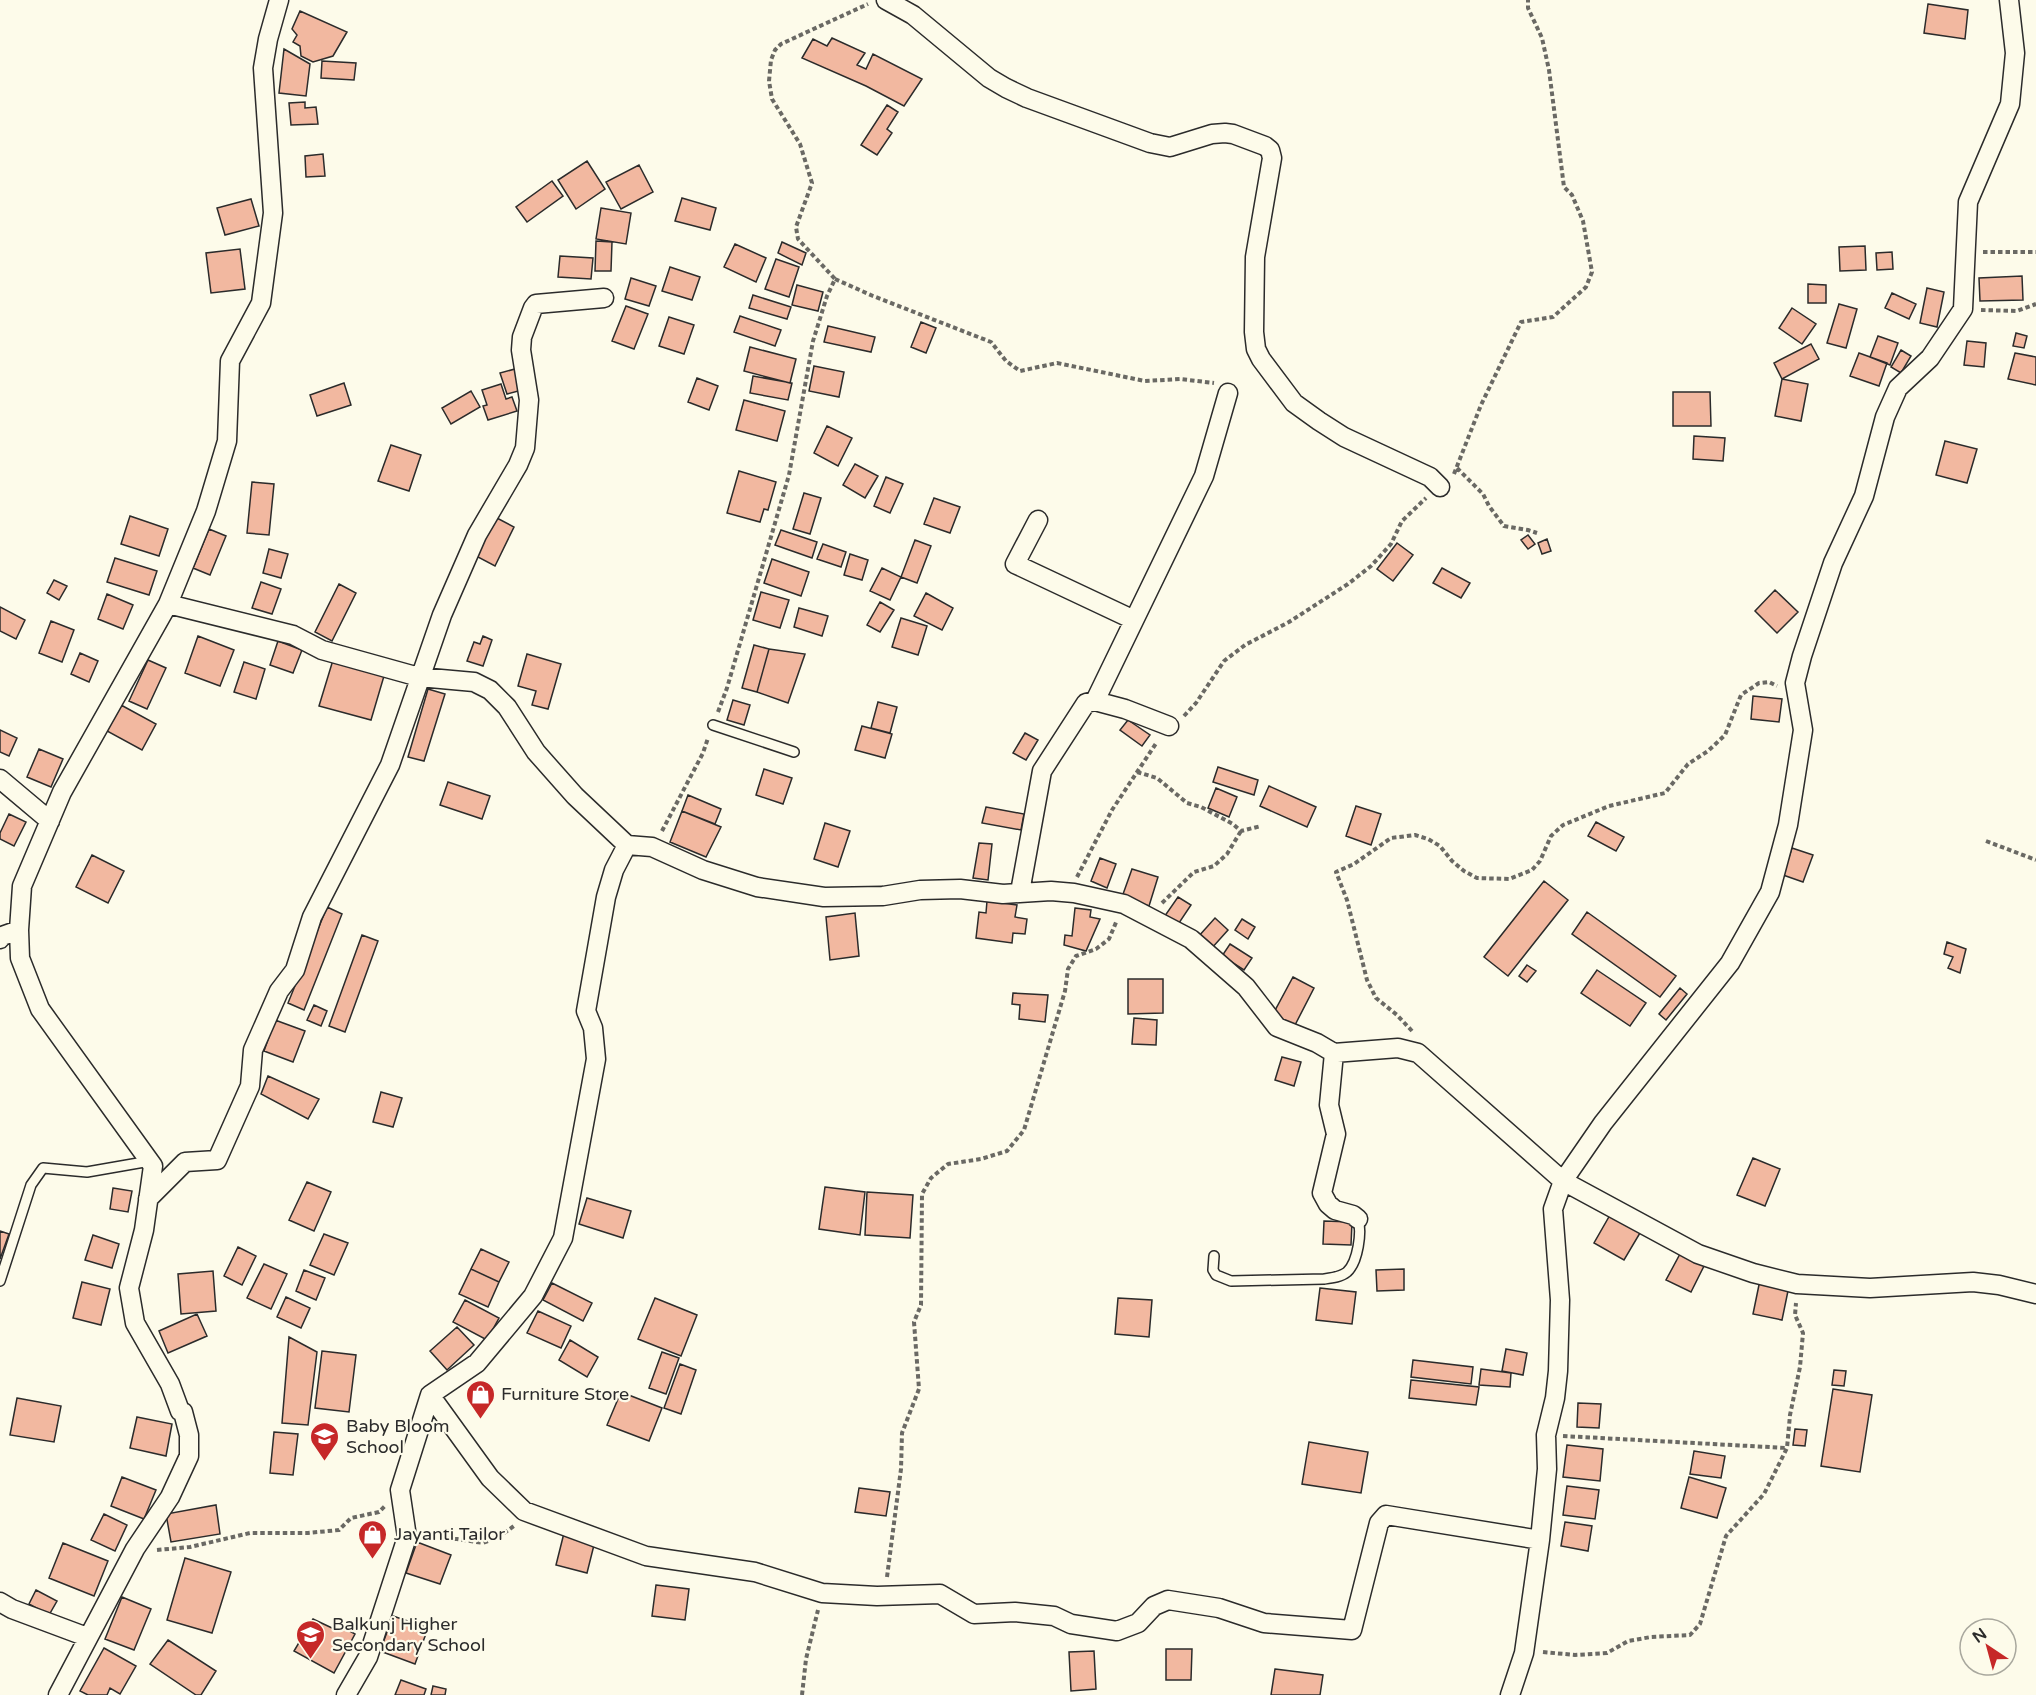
<svg xmlns="http://www.w3.org/2000/svg" width="2036" height="1695" font-family="'Varela Round',sans-serif">
  <style>
    .building { fill: #f2b8a0; stroke: #2b2b2b; stroke-width: 1.5 }
    .lines { fill: none; stroke-linecap: round; stroke-linejoin: round }
    .service-casing { stroke: #2b2b2b; stroke-width: 12 }
    .minor-casing { stroke: #2b2b2b; stroke-width: 21 }
    .path { stroke: #6a6964; stroke-width: 4; stroke-dasharray: 4.5 3; stroke-linecap: butt }
    .service { stroke: #fdfbea; stroke-width: 9 }
    .minor { stroke: #fdfbea; stroke-width: 18 }
    .labels { text-anchor: middle; dominant-baseline: central; stroke-width: 4.5; stroke-linejoin: round; paint-order: stroke }
    .poi-label { font-size: 18px; fill: #2b2b2b; stroke: #fdfbea; text-anchor: start }
  </style>
  <rect width="100%" height="100%" fill="#fdfbea"/>
  <path class="building" d="M1928,4L1968,10L1965,39L1924,33Z
    M300,11L347,32L333,56L313,62L301,56L300,46L293,42L297,35L292,29Z
    M832,38L865,53L857,65L866,69L873,54L922,79L904,106L866,86L802,58L813,39L827,46Z
    M284,49L310,64L306,96L279,93Z
    M322,61L356,63L354,80L321,78Z
    M305,102V108L316,107L318,124L291,125L289,103Z
    M887,105L898,112L887,129L892,133L877,155L861,145Z
    M323,154L325,176L306,177L305,156Z
    M587,161L605,189L576,209L558,180Z
    M639,165L653,192L621,209L606,182Z
    M552,181L563,196L527,222L516,207Z
    M682,198L716,208L710,230L675,221Z
    M251,199L259,226L225,235L217,208Z
    M601,208L631,213L626,244L596,239Z
    M596,241L612,242L611,271H595Z
    M782,242L806,253L802,265L778,253Z
    M735,244L766,258L756,282L724,267Z
    M1865,246L1866,270L1840,271L1839,247Z
    M240,249L245,289L211,293L206,253Z
    M1892,252L1893,269L1877,270L1876,253Z
    M560,256L593,258L591,279L558,277Z
    M776,259L799,267L789,297L765,289Z
    M670,267L700,277L692,300L662,291Z
    M2022,276L2023,300L1980,301L1979,278Z
    M631,278L656,286L649,306L625,299Z
    M1808,284L1826,285V303H1808Z
    M797,285L823,292L818,311L792,305Z
    M1927,288L1944,292L1937,327L1920,323Z
    M1892,293L1916,304L1909,319L1885,308Z
    M753,295L791,307L787,319L749,308Z
    M1839,304L1857,309L1846,348L1827,343Z
    M626,306L648,314L634,349L612,341Z
    M1792,308L1816,324L1802,344L1779,328Z
    M740,316L781,330L775,346L734,332Z
    M669,317L694,325L684,354L659,346Z
    M921,322L936,328L926,353L911,347Z
    M828,326L875,337L871,352L824,342Z
    M2016,333L2027,336L2024,348L2013,346Z
    M1878,336L1898,343L1890,365L1870,357Z
    M1967,341L1986,343L1984,367L1964,365Z
    M1811,344L1819,359L1782,379L1774,363Z
    M750,347L796,359L790,383L744,371Z
    M1901,350L1911,356L1901,373L1891,367Z
    M1859,353L1887,363L1879,386L1850,376Z
    M2015,353L2036,357V385L2008,379Z
    M814,366L844,372L839,397L809,391Z
    M515,369L522,390L507,394L500,373Z
    M753,376L792,383L788,400L750,393Z
    M697,378L718,386L709,410L688,402Z
    M1782,379L1808,384L1801,421L1775,416Z
    M344,383L351,405L317,416L310,395Z
    M501,384L506,399L512,397L517,411L488,420L483,406L487,405L482,390Z
    M471,391L480,407L451,424L442,408Z
    M1673,392H1710L1711,426H1673Z
    M744,400L785,411L777,441L736,430Z
    M827,426L852,438L838,466L814,453Z
    M1694,436L1725,438L1723,461L1693,459Z
    M1945,441L1977,449L1967,483L1936,475Z
    M391,445L421,455L409,491L378,481Z
    M855,464L878,476L865,498L843,485Z
    M739,471L776,482L768,510L764,509L760,522L727,513Z
    M886,477L903,484L890,513L874,506Z
    M252,482L274,484L269,535L247,533Z
    M804,493L821,498L810,534L793,529Z
    M934,498L960,507L950,533L924,524Z
    M130,516L168,529L159,556L121,544Z
    M495,517L514,527L495,566L476,556Z
    M209,529L226,536L210,575L193,568Z
    M781,530L817,542L812,558L775,545Z
    M1528,535L1535,544L1528,549L1521,540Z
    M1547,539L1551,551L1542,554L1538,543Z
    M915,540L931,546L917,583L901,577Z
    M1397,543L1413,555L1393,581L1377,569Z
    M823,544L846,552L841,567L817,559Z
    M269,549L288,554L281,578L263,573Z
    M850,554L868,560L862,580L844,575Z
    M115,558L157,571L149,595L107,582Z
    M772,559L809,572L801,596L764,583Z
    M882,568L901,577L890,600L870,591Z
    M1442,568L1470,583L1461,598L1433,583Z
    M54,580L67,586L59,600L47,593Z
    M261,582L281,589L272,614L252,608Z
    M339,584L356,593L332,641L315,632Z
    M1775,590L1798,612L1777,633L1755,611Z
    M761,592L789,600L780,628L753,620Z
    M926,593L953,608L942,630L914,616Z
    M107,594L133,605L123,629L98,619Z
    M880,602L894,610L880,632L867,625Z
    M0,607L25,620L16,639L0,631Z
    M799,608L828,616L822,636L794,627Z
    M901,618L927,626L918,655L892,647Z
    M51,621L74,630L62,662L39,653Z
    M198,636L234,650L220,686L185,673Z
    M483,636L492,640L483,666L467,661L474,642L480,644Z
    M278,641L302,650L293,673L270,665Z
    M754,645L769,649L757,692L742,688Z
    M769,649L805,654L788,703L757,692Z
    M80,653L98,661L89,682L71,674Z
    M527,654L561,664L548,709L532,705L536,691L518,686Z
    M148,660L166,668L147,709L129,701Z
    M333,660L384,676L371,720L319,706Z
    M244,662L265,669L256,699L234,692Z
    M428,689L445,694L424,761L408,757Z
    M1753,696L1782,699L1779,722L1751,719Z
    M733,700L750,705L744,725L727,720Z
    M878,702L897,707L890,733L871,728Z
    M121,705L156,724L142,750L107,731Z
    M1128,720L1150,735L1142,746L1120,730Z
    M862,726L892,734L885,758L855,750Z
    M0,730L17,738L9,756L0,752Z
    M1025,733L1038,740L1026,760L1013,753Z
    M39,749L63,759L51,787L27,777Z
    M1218,767L1258,780L1254,795L1213,782Z
    M764,769L792,778L783,804L756,795Z
    M448,782L490,796L482,819L440,805Z
    M1269,786L1316,807L1307,827L1260,806Z
    M1216,788L1237,797L1229,817L1208,808Z
    M688,795L721,809L715,824L682,811Z
    M1356,806L1381,814L1371,845L1346,836Z
    M986,807L1024,814L1021,830L982,823Z
    M682,811L721,827L706,857L670,842Z
    M9,814L26,822L14,846L0,839V833Z
    M1596,822L1624,837L1616,851L1588,836Z
    M825,823L850,831L838,867L814,859Z
    M979,843L992,844L988,880L973,878Z
    M1792,848L1813,855L1803,882L1783,875Z
    M92,855L124,871L108,903L76,887Z
    M1100,858L1116,864L1107,888L1091,881Z
    M1132,869L1158,877L1149,906L1122,897Z
    M1544,881L1568,900L1508,976L1484,957Z
    M1178,897L1191,905L1175,929L1162,920Z
    M987,901L1017,905L1015,917L1027,919L1025,934L1013,933L1012,943L976,938L979,912L986,913Z
    M327,907L342,914L304,1010L288,1003Z
    M1075,908L1091,910L1090,917L1100,919L1086,951L1064,945L1065,935L1072,936Z
    M1587,912L1676,976L1660,997L1572,934Z
    M855,913L859,956L830,960L826,917Z
    M1215,918L1228,930L1211,949L1198,937Z
    M1242,919L1255,927L1248,939L1235,930Z
    M362,935L378,941L345,1032L329,1026Z
    M1947,942L1966,949L1960,973L1948,968L1953,957L1944,954Z
    M1230,944L1252,958L1244,970L1222,956Z
    M1527,965L1536,971L1527,982L1519,976Z
    M1597,970L1646,1003L1630,1026L1581,993Z
    M1293,977L1314,988L1294,1027L1272,1016Z
    M1128,979H1163V1013L1128,1014Z
    M1680,988L1687,994L1666,1020L1659,1014Z
    M1013,993L1048,995L1045,1022L1019,1019L1020,1005L1012,1004Z
    M314,1005L327,1011L321,1026L307,1020Z
    M1134,1018L1157,1020L1156,1045L1132,1044Z
    M275,1020L305,1031L293,1062L264,1051Z
    M1282,1057L1301,1062L1294,1086L1275,1080Z
    M268,1076L319,1099L308,1119L261,1094Z
    M381,1092L402,1098L393,1127L373,1122Z
    M1753,1158L1780,1169L1765,1206L1737,1195Z
    M307,1182L331,1192L314,1231L289,1220Z
    M825,1187L865,1192L860,1235L819,1229Z
    M113,1188L132,1191L128,1212L110,1209Z
    M867,1192L913,1195L910,1238L865,1235Z
    M587,1198L631,1211L623,1238L579,1224Z
    M1610,1215L1640,1233L1624,1260L1594,1243Z
    M1324,1221L1352,1222L1351,1245L1323,1244Z
    M0,1231L9,1234L0,1259Z
    M324,1234L348,1243L334,1275L310,1265Z
    M93,1235L119,1244L112,1268L85,1260Z
    M238,1247L256,1256L242,1285L224,1276Z
    M481,1249L509,1262L499,1282L471,1269Z
    M1680,1254L1704,1266L1691,1292L1666,1280Z
    M264,1264L287,1274L271,1309L247,1298Z
    M471,1269L499,1282L488,1307L459,1294Z
    M1404,1269V1290L1377,1291L1376,1270Z
    M304,1270L325,1278L316,1300L296,1291Z
    M213,1271L216,1311L181,1314L178,1274Z
    M1760,1280L1789,1286L1782,1320L1753,1314Z
    M82,1282L110,1289L101,1325L73,1318Z
    M552,1283L592,1303L583,1321L543,1300Z
    M1320,1288L1356,1292L1352,1324L1316,1320Z
    M286,1297L310,1308L301,1328L277,1317Z
    M655,1298L697,1315L681,1356L638,1339Z
    M1118,1298L1152,1300L1149,1337L1115,1334Z
    M465,1300L499,1318L487,1340L453,1322Z
    M538,1311L571,1326L561,1348L527,1333Z
    M197,1314L207,1336L168,1353L159,1331Z
    M457,1327L474,1345L447,1370L430,1351Z
    M289,1337L317,1352L308,1425L282,1423Z
    M570,1340L598,1357L587,1377L559,1360Z
    M1506,1349L1527,1353L1523,1375L1502,1371Z
    M322,1351L356,1355L349,1412L315,1408Z
    M662,1352L679,1358L666,1394L649,1388Z
    M1413,1360L1473,1367L1471,1384L1411,1377Z
    M680,1364L696,1370L681,1414L664,1408Z
    M1481,1369L1511,1373L1510,1387L1479,1385Z
    M1834,1370L1846,1371L1844,1386L1832,1385Z
    M1411,1380L1479,1387L1476,1405L1409,1398Z
    M1833,1389L1872,1395L1860,1472L1821,1466Z
    M621,1392L662,1408L649,1441L607,1425Z
    M17,1398L61,1406L54,1442L10,1435Z
    M1578,1403L1601,1404L1599,1428L1577,1427Z
    M137,1417L172,1424L166,1456L130,1448Z
    M1795,1429L1807,1430L1805,1446L1793,1445Z
    M274,1432L298,1434L293,1475L270,1473Z
    M1309,1442L1368,1452L1361,1493L1302,1484Z
    M1567,1445L1603,1449L1600,1481L1563,1477Z
    M1694,1451L1725,1456L1721,1478L1690,1474Z
    M122,1477L156,1490L144,1519L111,1506Z
    M1689,1477L1726,1488L1717,1518L1681,1508Z
    M1567,1486L1599,1490L1595,1519L1563,1515Z
    M859,1488L890,1492L886,1516L855,1512Z
    M216,1505L220,1534L171,1542L166,1514Z
    M104,1514L127,1525L115,1551L91,1540Z
    M1565,1522L1592,1526L1588,1551L1561,1546Z
    M564,1533L595,1541L587,1573L556,1565Z
    M417,1542L451,1555L440,1584L406,1573Z
    M63,1543L108,1561L94,1596L49,1578Z
    M185,1558L231,1572L212,1633L167,1620Z
    M656,1585L689,1589L685,1620L652,1616Z
    M36,1590L57,1601L49,1615L29,1604Z
    M122,1597L151,1609L134,1650L105,1639Z
    M393,1616L428,1628L415,1664L380,1651Z
    M313,1619L332,1628L336,1623L355,1634L334,1673L294,1651Z
    M168,1640L216,1671L201,1695H196L150,1664Z
    M104,1648L136,1666L120,1694L110,1688L107,1695H88L80,1691Z
    M1166,1649H1192L1191,1680H1166Z
    M1094,1651L1096,1689L1071,1691L1069,1652Z
    M1275,1669L1323,1675L1320,1695H1271Z
    M401,1680L426,1689L424,1695H395Z
    M433,1686L446,1689L445,1695H431Z"/>
  <g class="lines">
    <defs>
      <path id="service" d="M713,725L794,752
        M1214,1256L1213,1270L1216,1275L1231,1281L1324,1279C1332,1278 1341,1277 1347,1272C1358,1262 1362,1232 1358,1219
        M0,1281L31,1185L43,1168L87,1172L150,1161"/>
      <path id="minor" d="M886,0L913,15L989,78L1006,88L1027,98L1150,143L1170,147L1212,134L1225,133L1233,134L1265,146L1270,150L1272,158L1255,257L1254,332L1256,349L1261,359L1294,403L1319,421L1344,437L1430,477L1440,487
        M1038,520L1015,564L1134,620
        M168,604L293,635L322,650L419,677L474,682L490,690L507,707L536,752L575,796L627,845L652,847L703,870L757,887L824,897L883,896L920,890L960,889L1003,894L1051,891L1074,893L1124,904L1191,939L1246,987L1277,1027L1317,1043L1334,1053L1398,1048L1418,1053L1563,1181L1698,1254L1753,1273L1797,1284L1870,1288L1973,1282L1999,1285L2036,1294
        M1095,701L1204,476L1228,393
        M0,779L50,821
        M1020,892L1042,771L1086,703L1095,701L1125,709L1169,726
        M0,939L2,936L19,930
        M1334,1053L1329,1105L1336,1134L1322,1193L1328,1204L1335,1210L1353,1215L1358,1219
        M148,1199L185,1162L217,1160L250,1086L253,1050L279,991L295,970L312,917L390,765L442,615L477,535L518,465L525,448L529,400L521,350L522,337L533,308L536,304L604,298
        M430,1395L490,1478L524,1511L646,1556L755,1572L822,1593L877,1596L940,1594L974,1614L1015,1612L1054,1616L1071,1624L1117,1631L1138,1623L1154,1606L1168,1600L1219,1608L1264,1623L1352,1630L1379,1523L1386,1515L1540,1540
        M0,1602L12,1609L87,1637
        M58,1695L135,1549L170,1497L189,1456V1435L183,1412L180,1411L170,1384L135,1323L129,1288L144,1230L153,1166L40,1009L20,958L19,930L22,886L62,792L168,604L206,511L227,441L230,361L261,303L273,213L263,68L268,39L279,0
        M346,1695L368,1657L407,1537L400,1490L430,1395L477,1363L533,1296L563,1238L596,1059L593,1028L586,1011L606,897L614,870L627,845
        M1510,1695L1524,1653L1540,1540L1547,1469L1546,1435L1555,1398L1558,1371L1560,1300L1553,1209L1563,1181L1603,1123L1730,963L1770,892L1788,825L1803,730L1795,683L1802,656L1833,563L1864,496L1885,417L1898,388L1930,358L1963,309L1968,202L2010,104L2015,53L2009,0"/>
    </defs>
    <use href="#service" class="service-casing"/>
    <use href="#minor" class="minor-casing"/>
    <path class="path" d="M1983,252H2036
      M835,279L873,296L991,342L1006,361L1020,371L1057,363L1145,381L1180,379L1214,383
      M1981,310L2017,311L2036,304
      M1457,468L1483,494L1489,506L1504,526L1528,530L1537,533
      M1454,474L1481,405L1521,322L1553,317L1586,287L1592,272L1583,221L1572,195L1564,187L1549,70L1542,38L1528,8V0
      M718,712L727,688L789,475L813,341L827,296L835,279L798,239L796,227L812,183L800,144L772,99L769,81L771,60L775,50L781,44L868,4
      M1184,716L1196,703L1224,661L1245,645L1289,622L1348,584L1371,566L1391,544L1402,521L1426,498
      M1137,772L1157,778L1187,803L1201,807L1233,824L1241,831L1261,826
      M662,831L703,753L708,738
      M1986,841L2036,860
      M1077,877L1112,810L1157,742
      M1162,903L1194,872L1214,866L1227,854L1241,831
      M1412,1031L1397,1015L1376,998L1367,980L1347,900L1336,872L1354,864L1391,838L1415,835L1428,839L1440,846L1452,861L1464,871L1477,878L1509,879L1532,870L1540,861L1551,836L1563,825L1609,806L1665,793L1688,764L1708,751L1725,735L1741,695L1759,683L1769,682L1777,686
      M1563,1436L1787,1448
      M424,1538L457,1539L483,1543L500,1536L514,1526
      M157,1550L190,1547L250,1533H308L339,1530L351,1518L379,1512L385,1506
      M887,1577L901,1469L902,1433L919,1389L914,1322L921,1305L922,1194L931,1178L948,1164L981,1159L1007,1151L1024,1130L1065,991L1068,969L1076,956L1096,949L1109,939L1117,920
      M1543,1652L1575,1655L1607,1653L1628,1641L1651,1637L1690,1635L1700,1624L1726,1536L1764,1494L1787,1448L1790,1415L1800,1367L1803,1333L1795,1315L1796,1303
      M802,1695L806,1659L818,1610"/>
    <use href="#service" class="service"/>
    <use href="#minor" class="minor"/>
  </g>
  <defs>
    <symbol id="shop-pin" viewBox="-11 -11 22 30"><path d="M0 17L-7.5 6A9.5 9.5 0 1 1 7.5 6Z" fill="#c62828" stroke="#fdfbea"/><path d="M-5-2.5h2.3a2.7 3.5 0 0 1 5.4 0H5L5.5 6h-11ZM-1.5-2.5h3a1.5 2.3 0 0 0-3 0Z" fill="#fff"/></symbol>
    <symbol id="school-pin" viewBox="-11 -11 22 30"><path d="M0 17L-7.5 6A9.5 9.5 0 1 1 7.5 6Z" fill="#c62828" stroke="#fdfbea"/><path d="M0-5L7-2L0 1L-7-2ZM-4 1L0 2.5L4 1V4Q0 6-4 4Z" fill="#fff"/></symbol>
  </defs>
  <g fill-rule="evenodd">
    <use href="#shop-pin" x="464" y="1378" width="33" height="45"/>
    <use href="#school-pin" x="308" y="1420" width="33" height="45"/>
    <use href="#shop-pin" x="356" y="1518" width="33" height="45"/>
    <use href="#school-pin" x="294" y="1618" width="33" height="45"/>
  </g>
  <g class="labels">
    <g class="poi-label">
      <text x="501" y="1394">Furniture Store</text>
      <text x="346" y="1426">Baby Bloom<tspan x="346" dy="21">School</tspan></text>
      <text x="394" y="1534">Jayanti Tailor</text>
      <text x="332" y="1624">Balkunj Higher<tspan x="332" dy="21">Secondary School</tspan></text>
    </g>
  </g>
  <g transform="translate(1988 1647) rotate(324)"><circle r="28" fill="#fdfbea" stroke="#a9a89e" stroke-width="1.5"/>
  <path d="M0-4.5L10 22L0 15L-10 22Z" fill="#c62828"/>
  <text y="-9" font-size="16" font-weight="bold" text-anchor="middle" fill="#2b2b2b">N</text>
  </g>
</svg>
